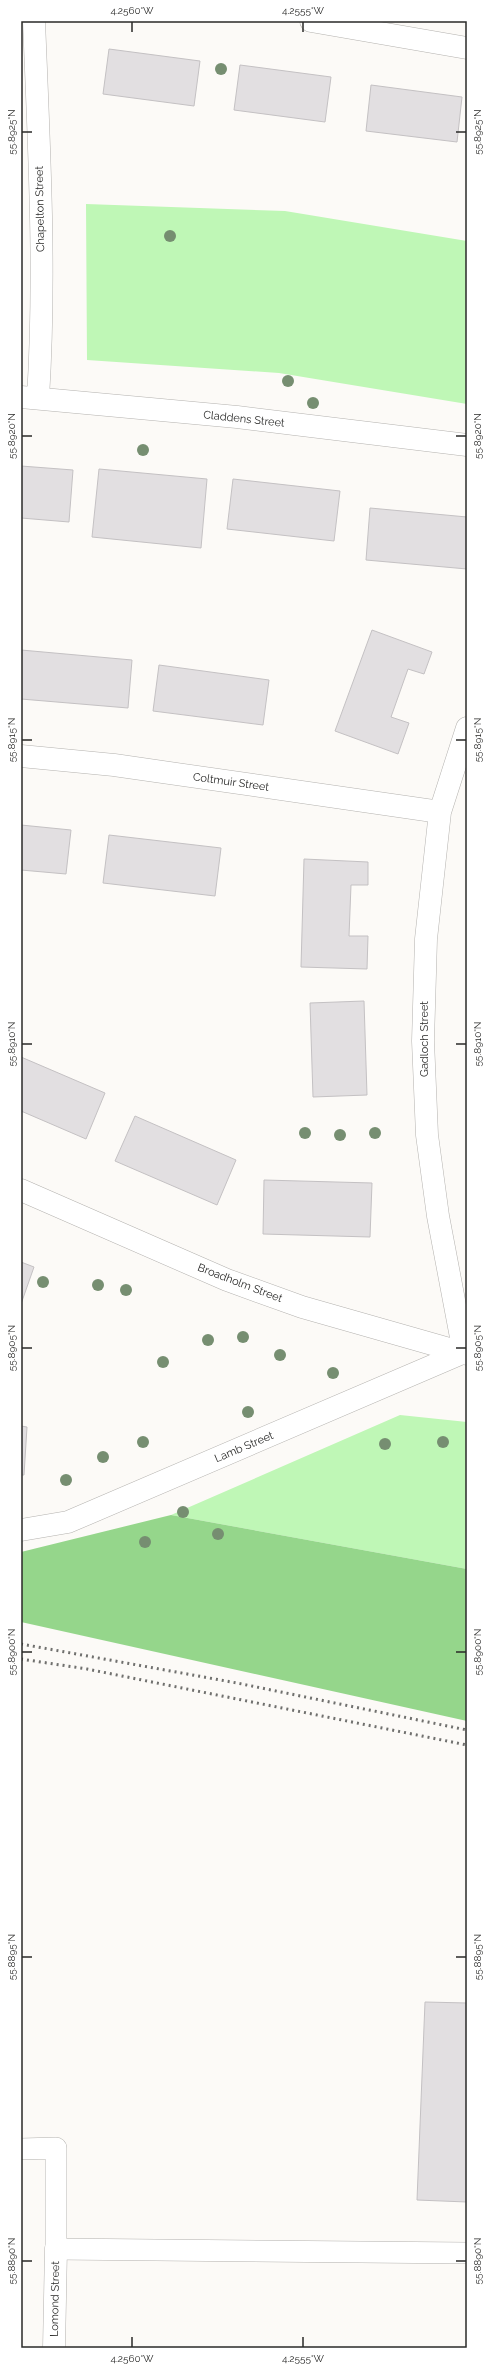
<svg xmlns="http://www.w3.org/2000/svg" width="488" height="2369" font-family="Raleway,sans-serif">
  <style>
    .green { fill: #bff7b6 }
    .forest { fill: #95d68b }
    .building { fill: #e2dfe1; stroke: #c4c1c3 }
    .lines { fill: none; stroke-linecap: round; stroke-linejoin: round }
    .lane-casing { stroke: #b4b2af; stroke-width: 22 }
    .street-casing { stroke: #b4b2af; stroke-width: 23 }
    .lane { stroke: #fff; stroke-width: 21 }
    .street { stroke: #fff; stroke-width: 22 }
    .rail { stroke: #70706e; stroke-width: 3; stroke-dasharray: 2 4; stroke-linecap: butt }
    .tree { fill: #768e71 }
    .ticks { fill: none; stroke: #2a2a29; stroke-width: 1.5 }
    .labels { text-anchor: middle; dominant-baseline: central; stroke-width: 3; stroke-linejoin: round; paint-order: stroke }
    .street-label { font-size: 11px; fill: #2a2a29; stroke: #fff }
    .neatline { fill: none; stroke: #2a2a29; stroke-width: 1.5 }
    .ticks-label { font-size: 10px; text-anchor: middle; fill: #2a2a29 }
  </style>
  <rect width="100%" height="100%" fill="#fcfaf7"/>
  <path class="green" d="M86,204L285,211L467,241V404L279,373L87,360Z
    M400,1415L467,1422V1569L171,1515Z"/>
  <path class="forest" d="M171,1515L467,1569V1721L21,1622V1552Z"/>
  <path class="building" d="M109,49L200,61L194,106L103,94Z
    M240,65L331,77L325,122L234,110Z
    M371,85L462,97L457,142L366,131Z
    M21,466L73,470L69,522L21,518Z
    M99,469L207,479L201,548L92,537Z
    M233,479L340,491L334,541L227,529Z
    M370,508L467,517V569L366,560Z
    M372,630L432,652L424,674L408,669L391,717L409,723L398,754L335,731Z
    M21,650L132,660L128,708L21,699Z
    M159,665L269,680L263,725L153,711Z
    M21,825L71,830L66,874L21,870Z
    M109,835L221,848L215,896L103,883Z
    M304,859L368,862V885H351L349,936H368L367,969L301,967Z
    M364,1001L367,1095L313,1097L310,1003Z
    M21,1057L105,1093L86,1139L21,1111Z
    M135,1116L236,1160L217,1205L115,1161Z
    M264,1180L372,1183L370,1237L263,1234Z
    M21,1262L34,1267L21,1304Z
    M21,1426L27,1427L24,1475H21Z
    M425,2002L467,2003V2202L417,2200Z"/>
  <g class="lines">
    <defs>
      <path id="lane" d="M21,2149L56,2148V2249L467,2253"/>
      <path id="street" d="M34,21C39,146 46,273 38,398
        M311,21L467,48
        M21,397L237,417L467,445
        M21,756L114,765L440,812
        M21,1190L227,1280L302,1307L467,1354
        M464,1353L438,1216L427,1135L423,1041L426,939L440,812L467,728
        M21,1530L68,1522L467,1351
        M54,2348L56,2249"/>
    </defs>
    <use href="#lane" class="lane-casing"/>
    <use href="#street" class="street-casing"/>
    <use href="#lane" class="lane"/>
    <use href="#street" class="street"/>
    <path class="rail" d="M21,1644L237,1683L467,1730
      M21,1659L87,1669L467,1745"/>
  </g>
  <g class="tree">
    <circle cx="221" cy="69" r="6"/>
    <circle cx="170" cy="236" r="6"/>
    <circle cx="288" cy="381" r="6"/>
    <circle cx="313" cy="403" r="6"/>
    <circle cx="143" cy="450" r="6"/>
    <circle cx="305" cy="1133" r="6"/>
    <circle cx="375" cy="1133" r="6"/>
    <circle cx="340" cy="1135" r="6"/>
    <circle cx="43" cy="1282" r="6"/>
    <circle cx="98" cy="1285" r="6"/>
    <circle cx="126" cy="1290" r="6"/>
    <circle cx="243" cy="1337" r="6"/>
    <circle cx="208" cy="1340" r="6"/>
    <circle cx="280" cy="1355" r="6"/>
    <circle cx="163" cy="1362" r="6"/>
    <circle cx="333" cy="1373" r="6"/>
    <circle cx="248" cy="1412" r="6"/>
    <circle cx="143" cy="1442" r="6"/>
    <circle cx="443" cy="1442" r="6"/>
    <circle cx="385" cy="1444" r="6"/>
    <circle cx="103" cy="1457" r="6"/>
    <circle cx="66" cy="1480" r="6"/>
    <circle cx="183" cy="1512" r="6"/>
    <circle cx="218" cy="1534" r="6"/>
    <circle cx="145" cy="1542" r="6"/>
  </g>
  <path class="ticks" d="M132,22V32M303,22V32M22,132H32M456,132H466M22,436H32M456,436H466M22,740H32M456,740H466M22,1044H32M456,1044H466M22,1348H32M456,1348H466M22,1652H32M456,1652H466M22,1957H32M456,1957H466M22,2261H32M456,2261H466M132,2337V2347M303,2337V2347"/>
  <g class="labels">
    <g class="street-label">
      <text transform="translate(40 209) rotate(-91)">Chapelton Street</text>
      <text transform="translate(244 419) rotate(6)">Claddens Street</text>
      <text transform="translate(231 782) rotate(8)">Coltmuir Street</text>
      <text transform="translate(424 1039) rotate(-90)">Gadloch Street</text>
      <text transform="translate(240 1283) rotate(21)">Broadholm Street</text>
      <text transform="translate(244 1447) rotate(-23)">Lamb Street</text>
      <text transform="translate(55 2299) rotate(-89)">Lomond Street</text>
    </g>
  </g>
  <rect width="488" height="2369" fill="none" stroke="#ffffff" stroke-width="44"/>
  <rect x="22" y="22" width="444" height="2325" class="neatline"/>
  <g class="ticks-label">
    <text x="132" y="14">4.2560°W</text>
    <text x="303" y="14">4.2555°W</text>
    <text transform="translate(11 132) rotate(-90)" y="4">55.8925°N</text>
    <text transform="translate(477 132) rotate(-90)" y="4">55.8925°N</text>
    <text transform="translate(11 436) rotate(-90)" y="4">55.8920°N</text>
    <text transform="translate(477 436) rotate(-90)" y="4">55.8920°N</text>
    <text transform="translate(11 740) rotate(-90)" y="4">55.8915°N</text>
    <text transform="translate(477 740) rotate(-90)" y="4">55.8915°N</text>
    <text transform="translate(11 1044) rotate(-90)" y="4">55.8910°N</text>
    <text transform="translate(477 1044) rotate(-90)" y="4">55.8910°N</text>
    <text transform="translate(11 1348) rotate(-90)" y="4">55.8905°N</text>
    <text transform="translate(477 1348) rotate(-90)" y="4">55.8905°N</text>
    <text transform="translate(11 1652) rotate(-90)" y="4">55.8900°N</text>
    <text transform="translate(477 1652) rotate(-90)" y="4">55.8900°N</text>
    <text transform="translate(11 1957) rotate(-90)" y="4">55.8895°N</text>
    <text transform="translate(477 1957) rotate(-90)" y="4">55.8895°N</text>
    <text transform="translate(11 2261) rotate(-90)" y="4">55.8890°N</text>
    <text transform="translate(477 2261) rotate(-90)" y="4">55.8890°N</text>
    <text x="132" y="2362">4.2560°W</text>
    <text x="303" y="2362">4.2555°W</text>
  </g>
</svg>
